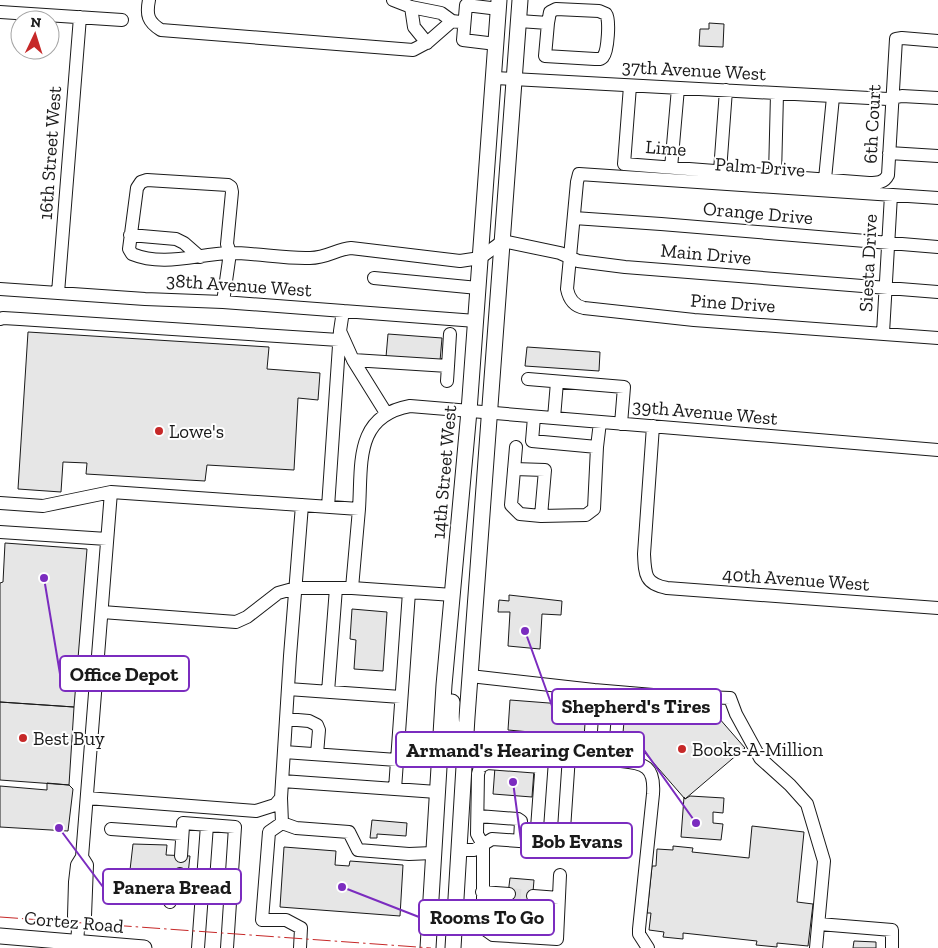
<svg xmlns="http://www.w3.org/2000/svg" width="938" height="948" font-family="'Zilla Slab',serif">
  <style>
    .building { fill: #e6e6e6; stroke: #1a1a1a }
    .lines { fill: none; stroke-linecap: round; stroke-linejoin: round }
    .minor-tunnel { stroke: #ddd; stroke-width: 12; stroke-dasharray: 12 6; stroke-linecap: butt }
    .minor-casing { stroke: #1a1a1a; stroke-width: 14 }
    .major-casing { stroke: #1a1a1a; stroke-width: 17 }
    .minor { stroke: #fff; stroke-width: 12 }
    .major { stroke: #fff; stroke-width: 15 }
    .power { stroke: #c62828; stroke-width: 1; stroke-dasharray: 18 4 2.5 4; stroke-linecap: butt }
    .poi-dot { fill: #c62828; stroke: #fff; stroke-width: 2 }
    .labels { text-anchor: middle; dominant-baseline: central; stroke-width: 4; stroke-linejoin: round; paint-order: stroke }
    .street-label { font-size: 19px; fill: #1a1a1a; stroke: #fff }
    .poi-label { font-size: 19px; fill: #1a1a1a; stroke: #fff; text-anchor: start }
    .leader { fill: none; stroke: #7b2cbf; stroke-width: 2 }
    .callout-dot { fill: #7b2cbf; stroke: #fff; stroke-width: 2 }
    .callout { fill: #fff; stroke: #7b2cbf; stroke-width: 2 }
    .callout-label { font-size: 20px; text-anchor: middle; font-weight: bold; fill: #1a1a1a }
  </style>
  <rect width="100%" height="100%" fill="#fff"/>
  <path class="building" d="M709,23L724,24L723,47L699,46L700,29H709Z
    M28,332L269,347L267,369L320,373L318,400L298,398L294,470L207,465L205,481L86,474L87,463L63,462L61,492L18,489Z
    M388,334L442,338L440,361L386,357Z
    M527,347L600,352L599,371L525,366Z
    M5,543L87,549L74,707L0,702V583L3,582Z
    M509,595L562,601L561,615L542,614L540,649L508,646L510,612H498L499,600L509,601Z
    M352,609L387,612L383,671L354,669L356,640L350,639Z
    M510,700L588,706L586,737L508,730Z
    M0,702L74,707L69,785L0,780Z
    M705,702L745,748L685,799L645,753L620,751L623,713L687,718Z
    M495,767L534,770L532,797L493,794Z
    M47,783L69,785L73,789L68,831L0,827V786L47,790Z
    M690,796L724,798L723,813L713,812V823L723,824L721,840L681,837L684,797L685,799Z
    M372,820L407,823L406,836L377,834V838H370Z
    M752,826L804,832L797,902L813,904L808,946L777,943V947L756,945L757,941L683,933V939L663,937L664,932L649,930L651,913H647L652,866H656L657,849L673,850V846L693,848L692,852L749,858Z
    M133,844L167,845L166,855L190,856L188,874L165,873L164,882L130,878L131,870H130Z
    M284,847L336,851L335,865L349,866L350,861L403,865L400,916L280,907Z
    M510,878L534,880L532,904L540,905L538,928L492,923L494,901L507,902Z
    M854,941L876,942V948H853Z"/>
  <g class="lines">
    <path class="minor-tunnel" d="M509,894L533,896"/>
    <defs>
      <path id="minor" d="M149,0C146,15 148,22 161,30L413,50L428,42L452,21
        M393,0L411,7L441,13L452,21L460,22
        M411,7L414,27L427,43
        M0,12L122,20
        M519,21L548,23L545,56L595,59C599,59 600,60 603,57C608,51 610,19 606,14L599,11L556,9L550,12L548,23
        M496,44L463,40L466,5L499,9
        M494,78L888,99L902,96L938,98
        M630,86L624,164L869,183C877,183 884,183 888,175L896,39L902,38L938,41
        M889,153L938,156
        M671,168L678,88
        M720,171L726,90
        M775,175L777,94
        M825,179L833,97
        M938,198L579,174L577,182L567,289C569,299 574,306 584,308L694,320L938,338
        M574,218L661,224L938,247
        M130,235L176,239L184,243L200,257
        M374,278L478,288
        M0,289L145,299L223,302L476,321
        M58,293L80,17
        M223,302L230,253L227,244L232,192L231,187L228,185L147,180L141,182L137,188L129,249L132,254C164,267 197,254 230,253C257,253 284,259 310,258C327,258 337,249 351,248L460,261L480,258L503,241L560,253L578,261L625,267L938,292
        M343,311L340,331L353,360L386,413
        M0,319L3,318L20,319L339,340
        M883,333L891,195
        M353,360L448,366L450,334
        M528,379L624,387L621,424
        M447,381L448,366
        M534,417L532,441L597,447L600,422
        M554,418L557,382
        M653,426L644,554C645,575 645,584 667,588L938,608
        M516,447L511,505L520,514L541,516L586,515L594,509L597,447
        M514,469L545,470L541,516
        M0,503L43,506L111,492
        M328,507L340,331
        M0,532L107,539
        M352,588L359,509
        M102,612L236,622L247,617L278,593L296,588H352L453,595
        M288,689L401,697
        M594,690L653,695L730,698L736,714L760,758L790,785L807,804L824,861L816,948
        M328,692L336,588
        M286,719L309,721L317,725L319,730L317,754
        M466,742L478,748L589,758L594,690L470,676
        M284,752L397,760
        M589,758C600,759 610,760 621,761C645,763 655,767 653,794L639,929V934L648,948
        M614,761L620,693
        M541,767L487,763L480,767L478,774L477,834L483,845V922L486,930L493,935L557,939L560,875
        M282,781L437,792
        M395,789L409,592
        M87,798L256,811L275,805L281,798L290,656L302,505
        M281,798L282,823L269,832L262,920H286L301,928L300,948
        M478,816L518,819L521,821L520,841
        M183,823L235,827L227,948
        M282,823L296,828L349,832L358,850L409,854L433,853
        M111,829L182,834
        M536,842L542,760
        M459,850H474L492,839L563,844L569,756
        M181,856L183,826
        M82,857L111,492L359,509C362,464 354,416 410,406L938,450
        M482,892L509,894
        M533,896L559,898
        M170,902L180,874
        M819,924L892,930V948
        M77,942L78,930L85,916L87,865L82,857L77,865L75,882L74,916L78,930
        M198,948L207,825"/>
      <path id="major" d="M452,702C451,723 448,728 466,742
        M0,936L144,948
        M428,948L444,685L469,411L499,0
        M453,948L467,717L520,0"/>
    </defs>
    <use href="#minor" class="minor-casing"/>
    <use href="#major" class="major-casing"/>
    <use href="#minor" class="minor"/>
    <use href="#major" class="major"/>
    <path class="power" d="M0,917L431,948"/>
  </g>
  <g class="poi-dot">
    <circle cx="159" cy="431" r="5"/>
    <circle cx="23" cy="738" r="5"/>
    <circle cx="682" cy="749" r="5"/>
  </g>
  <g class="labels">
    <g class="street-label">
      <text transform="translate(694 70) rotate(3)">37th Avenue West</text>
      <text transform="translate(872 124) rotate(-87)">6th Court</text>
      <text transform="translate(666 148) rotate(4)">Lime</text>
      <text transform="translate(50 153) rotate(-86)">16th Street West</text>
      <text transform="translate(760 167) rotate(4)">Palm Drive</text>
      <text transform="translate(758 213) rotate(5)">Orange Drive</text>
      <text transform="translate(706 254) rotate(5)">Main Drive</text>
      <text transform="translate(868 263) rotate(-87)">Siesta Drive</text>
      <text transform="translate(239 285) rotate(4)">38th Avenue West</text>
      <text transform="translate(733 303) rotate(4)">Pine Drive</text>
      <text transform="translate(705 412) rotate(5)">39th Avenue West</text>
      <text transform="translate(444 472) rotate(-85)">14th Street West</text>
      <text transform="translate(796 579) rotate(4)">40th Avenue West</text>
      <text transform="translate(74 922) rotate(5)">Cortez Road</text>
    </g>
    <g class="poi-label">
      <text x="169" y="431">Lowe's</text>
      <text x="33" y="738">Best Buy</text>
      <text x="692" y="749">Books-A-Million</text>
    </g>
  </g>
  <path class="leader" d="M44 578L60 674M525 631L552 706M696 823L644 750M513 782L521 841M59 828L103 887M342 887L419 917"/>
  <g class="callout-dot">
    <circle cx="44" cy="578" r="5"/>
    <circle cx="525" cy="631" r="5"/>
    <circle cx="696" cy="823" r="5"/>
    <circle cx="513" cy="782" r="5"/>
    <circle cx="59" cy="828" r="5"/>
    <circle cx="342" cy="887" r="5"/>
  </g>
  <g class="callout">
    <rect x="60" y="656" width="129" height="35" rx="5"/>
    <rect x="552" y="689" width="169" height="35" rx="5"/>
    <rect x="396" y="732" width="248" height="35" rx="5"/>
    <rect x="521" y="823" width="111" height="35" rx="5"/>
    <rect x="103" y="869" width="138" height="35" rx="5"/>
    <rect x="419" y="900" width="135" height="35" rx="5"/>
  </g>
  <g class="callout-label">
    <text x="124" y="681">Office Depot</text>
    <text x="636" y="713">Shepherd's Tires</text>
    <text x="520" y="757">Armand's Hearing Center</text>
    <text x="577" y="848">Bob Evans</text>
    <text x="172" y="894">Panera Bread</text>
    <text x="487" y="924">Rooms To Go</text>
  </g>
  <g transform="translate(35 35) rotate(4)"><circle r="24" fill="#ffffff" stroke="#a3a3a3"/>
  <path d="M0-4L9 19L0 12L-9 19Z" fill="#c62828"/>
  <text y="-8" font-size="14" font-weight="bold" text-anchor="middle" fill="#1a1a1a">N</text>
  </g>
</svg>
